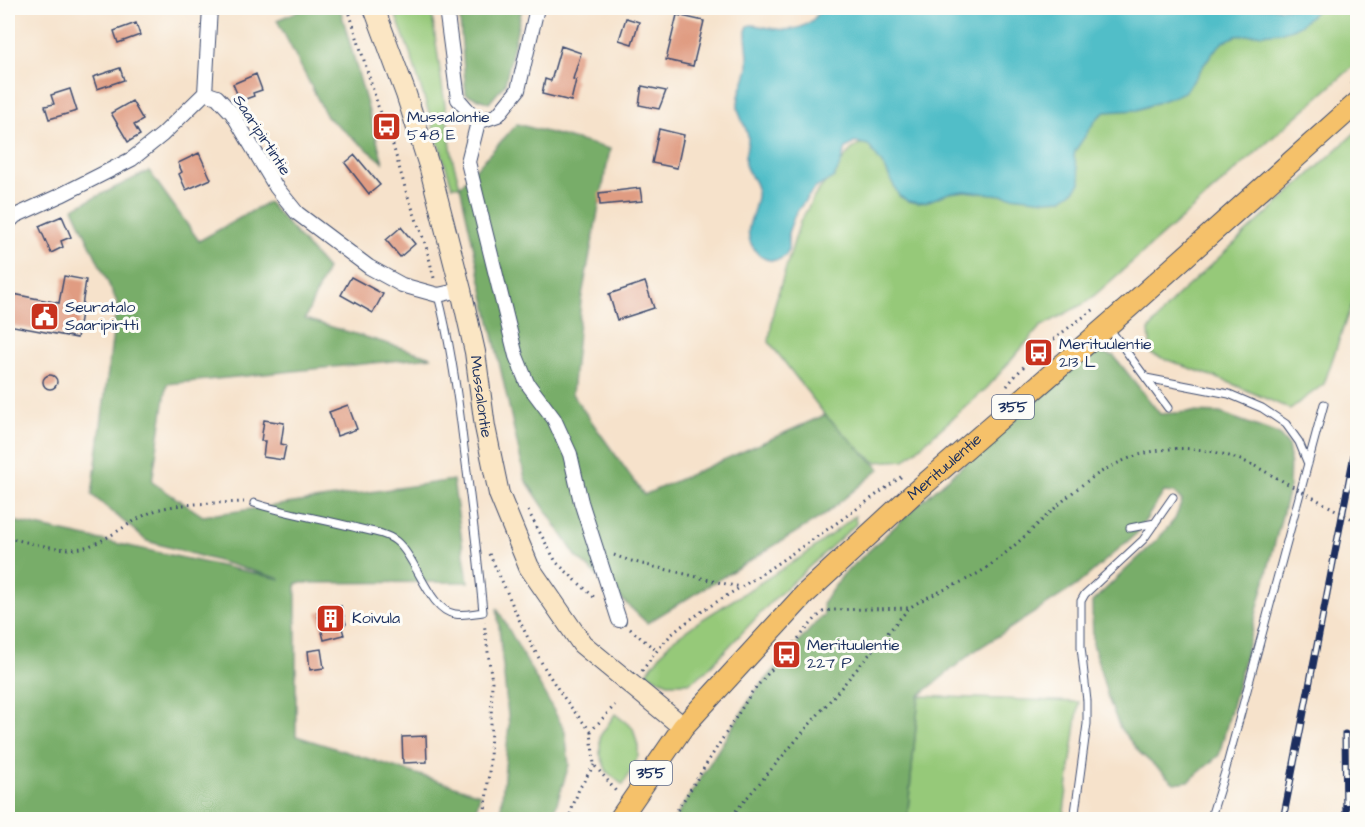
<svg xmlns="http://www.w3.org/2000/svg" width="1365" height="827" font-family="'Architects Daughter',sans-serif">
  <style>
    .green { fill: #96c979; stroke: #587c6c; stroke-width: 1.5 }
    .forest { fill: #78ad69; stroke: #4a6e64; stroke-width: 1.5 }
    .water { fill: #51bec8; stroke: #367693; stroke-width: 1.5 }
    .building { fill: #e09c82 }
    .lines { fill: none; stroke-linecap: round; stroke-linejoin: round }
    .lane-casing { stroke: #3c4a6e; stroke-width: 9 }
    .street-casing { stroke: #3c4a6e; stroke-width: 16 }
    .secondary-casing { stroke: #3c4a6e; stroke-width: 22 }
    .primary-casing { stroke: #3c4a6e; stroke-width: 23 }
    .path { stroke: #3c4a6e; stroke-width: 3; stroke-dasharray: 1.5 4.5; stroke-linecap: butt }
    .lane { stroke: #fff; stroke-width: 7 }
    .street { stroke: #fff; stroke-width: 14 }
    .secondary { stroke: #fbe6c4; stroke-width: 20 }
    .primary { stroke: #f5c16b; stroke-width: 21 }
    .rail-casing { stroke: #1b2f5e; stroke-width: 7 }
    .rail { stroke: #fdfcf7; stroke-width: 4.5; stroke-dasharray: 14; stroke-linecap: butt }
    .path-bridge { stroke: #3c4a6e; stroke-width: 3; stroke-dasharray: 1.5 4.5; stroke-linecap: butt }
    .labels { text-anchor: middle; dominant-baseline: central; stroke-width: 6; stroke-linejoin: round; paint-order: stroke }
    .shield { fill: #fdfcf7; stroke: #5f6c8c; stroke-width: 1.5 }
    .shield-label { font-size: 15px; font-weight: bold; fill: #1b2f5e }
    .poi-label { font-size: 16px; fill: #1b2f5e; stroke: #fdfcf7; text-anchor: start }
    .street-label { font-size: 16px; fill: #1b2f5e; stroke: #fdfcf7 }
  </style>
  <rect width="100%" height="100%" fill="#fdfcf7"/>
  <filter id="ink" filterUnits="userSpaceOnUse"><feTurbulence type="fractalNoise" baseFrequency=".0167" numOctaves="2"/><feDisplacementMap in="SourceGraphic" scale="12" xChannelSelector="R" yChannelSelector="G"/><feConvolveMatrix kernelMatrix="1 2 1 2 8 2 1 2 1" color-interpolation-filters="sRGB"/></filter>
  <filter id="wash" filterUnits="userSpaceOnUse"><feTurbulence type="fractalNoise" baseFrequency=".008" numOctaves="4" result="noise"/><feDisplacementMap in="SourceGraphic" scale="24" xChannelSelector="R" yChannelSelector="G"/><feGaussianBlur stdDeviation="1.35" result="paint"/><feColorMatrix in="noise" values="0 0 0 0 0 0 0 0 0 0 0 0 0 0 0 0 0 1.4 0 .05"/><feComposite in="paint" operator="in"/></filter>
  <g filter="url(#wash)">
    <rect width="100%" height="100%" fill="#f6e2cb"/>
    <path class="green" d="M393,8H431L453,161L460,186H452L410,53Z
      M1185,8H1357V63L1087,302L1040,327L987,388L905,460L876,462L842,437L769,342L774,307L800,222L816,194L851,150L888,126Z
      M1357,131V293L1347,317L1324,384L1290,409L1228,382L1151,354L1149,330L1176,297Z
      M855,516L856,524L772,601L705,672L689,683H668L646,674L670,642L698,622L806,554Z
      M919,696L1079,702L1063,819L907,820Z
      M615,714L633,728L638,746V756L623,785L607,772L600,754V736Z"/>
    <path class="forest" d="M306,8H340L383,162L327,117L277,20Z
      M459,8H522L505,84L489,103L466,94Z
      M517,124L610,149L581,301L572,394L644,495L825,415L880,469L823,516L647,623L576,556L525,479L460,186Z
      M149,171L199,241L268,202L327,269L305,319L432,357L167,384L152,482L203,516L453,480L468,582L296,583V736L480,794L474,819L8,820V520L281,579L147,541L92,495L117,302L73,208Z
      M1100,353L1114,356L1160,414L1189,412L1220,413L1278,434L1288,445L1290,457L1289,489L1219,755L1189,781L1174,783L1139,752L1120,728L1108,698L1093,644L1092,602L1157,540L1175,519L1182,501L1175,493L1164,492L1137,533L1076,586L973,652L919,696L907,819L674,820L754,693L819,619L824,616L823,602L843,575L919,504L1086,357Z
      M497,608L565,731L569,765L556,806L550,819H500L509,725Z"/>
    <path class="water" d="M821,8H1319L1300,25L1292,29L1282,32L1236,36L1223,42L1212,53L1191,84L1184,92L1175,96L1137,110L1105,112L1097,118L1075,151L1074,157L1080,177V183L1074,191L1062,199L1047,200L965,191L949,193L926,202L918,203L908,201L899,196L885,168L868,145L859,143H854L846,148L844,153L839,168L834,177L814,189L795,214L788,233V250L786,255C782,259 776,261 770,260C764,259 758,255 755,250C738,228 760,211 757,189C756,179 747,174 745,164C743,155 749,147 748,137C747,127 739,118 738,107C737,93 746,81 748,67C749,55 746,43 746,31L748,26L751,25C759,25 767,28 776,29C795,32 813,26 821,8Z"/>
    <g id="blocks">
      <path class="building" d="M677,15L704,21L693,66L666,60Z
        M626,18L639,22L632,44L619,40Z
        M136,23L140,35L118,43L114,31Z
        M561,46L581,53L573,79L576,80L571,101L542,94L545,79L551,81Z
        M120,68L124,80L97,89L93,77Z
        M256,74L262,90L253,93L254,96L240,101L233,84Z
        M642,86L666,91L659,109L639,105Z
        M70,89L77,111L49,119L45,106L54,104L51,95Z
        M132,101L143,120L134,125L140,135L128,142L111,113Z
        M659,129L684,135L677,168L652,163Z
        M199,153L211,179L186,190L179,174L182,172L178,163Z
        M355,155L380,185L369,194L345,163Z
        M640,188L642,201L600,205L599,193Z
        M62,216L71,237L61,241L63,247L51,253L39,226Z
        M401,227L415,244L400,257L386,240Z
        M64,276L86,280L77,338L8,325V293L59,303Z
        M351,277L383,294L373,313L341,295Z
        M645,282L654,308L617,320L609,294Z
        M43 382a7 7 0 1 1 14 0a7 7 0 1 1-14 0Z
        M348,405L357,429L337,436L329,412Z
        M264,420L284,423L281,444L286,445L283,460L263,457L265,441H261Z
        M341,606L346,624L341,625L344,635L324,640L317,612Z
        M321,649L324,668L310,670L308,651Z
        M426,736L427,762L403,763L402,737Z"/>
    </g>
  </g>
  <g filter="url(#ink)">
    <use href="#blocks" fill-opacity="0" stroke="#3c4a6e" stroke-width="1.5"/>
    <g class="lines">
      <defs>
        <path id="lane" d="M1109,328L1168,408
          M1146,378L1229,394L1262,408L1286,424L1299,442L1308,464
          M254,503C287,514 323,519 357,528C370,531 386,533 396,541C417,558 429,611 455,614C464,616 474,613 483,612C478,557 471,502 464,448C458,396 451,345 438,295
          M1130,528L1155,523
          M1074,820L1087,724V701L1081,647V601L1085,594L1143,540L1173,497
          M1210,820L1225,772L1324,404"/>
        <path id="street" d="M446,8L458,99L478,122
          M205,93L210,8
          M478,122L468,162L516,356L527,383L554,419L570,454L581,502L619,620
          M478,122L498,115L518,90L537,8
          M8,223L15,216L61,195L132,159L162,135L205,93L217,97L232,113L276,187L297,213L369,267L402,285L438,295L461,290"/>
        <g id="secondary">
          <path id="s1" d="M374,8L406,94L430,169L461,290L475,352L485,427L499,494L529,567L582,644L683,727"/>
        </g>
        <g id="primary">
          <path id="s2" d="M619,820L683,727L805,594L912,495L1129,307L1358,102"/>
        </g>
      </defs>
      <use href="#lane" class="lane-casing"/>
      <use href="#street" class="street-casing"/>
      <use href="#secondary" class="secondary-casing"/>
      <use href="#primary" class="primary-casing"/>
      <path class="path" d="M348,8L378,106L390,135L406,191L426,246L434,278
        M1351,84L1358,78
        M1007,386C1032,354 1063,331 1096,308
        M528,511L556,562L596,599
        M8,538C28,542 62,552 81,548C107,543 133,517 160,509C182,503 220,503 244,502
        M489,554C502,579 512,605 524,630C542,666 564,702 591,731L615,705
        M614,555C634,563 655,567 677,572C698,577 719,583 741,587
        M630,629L657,651
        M642,671C651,658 660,646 671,635C699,610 735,592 766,571C812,540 858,509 902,476
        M591,731L594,765L609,782L617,793
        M484,820L490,763L492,682L484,622
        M568,820L579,789L594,765
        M671,820L752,692L816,618L823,612L831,610L909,608
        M728,820L909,608C934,591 965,584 989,566C1019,544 1044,517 1072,493C1128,446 1188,435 1255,466"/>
      <use href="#lane" class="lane"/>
      <use href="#street" class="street"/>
      <use href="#secondary" class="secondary"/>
      <use href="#primary" class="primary"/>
      <defs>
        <path id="rail" d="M1345,734L1346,820
          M1283,820L1358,434"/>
      </defs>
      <use href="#rail" class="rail-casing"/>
      <use href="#rail" class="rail"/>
      <path class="path-bridge" d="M1255,466L1358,522"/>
    </g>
  </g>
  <defs>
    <symbol id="bus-square" viewBox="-11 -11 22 22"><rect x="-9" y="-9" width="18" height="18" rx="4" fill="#c8321e" stroke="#fdfcf7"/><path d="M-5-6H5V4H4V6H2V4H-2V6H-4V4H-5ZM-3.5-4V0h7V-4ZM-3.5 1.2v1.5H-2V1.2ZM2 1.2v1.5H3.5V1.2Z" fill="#fff"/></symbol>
    <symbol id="civic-square" viewBox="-11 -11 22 22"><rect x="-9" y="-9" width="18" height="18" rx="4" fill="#c8321e" stroke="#fdfcf7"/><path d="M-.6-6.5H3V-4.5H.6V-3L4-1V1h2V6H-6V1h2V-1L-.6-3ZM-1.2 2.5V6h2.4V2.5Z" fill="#fff"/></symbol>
    <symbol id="building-square" viewBox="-11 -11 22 22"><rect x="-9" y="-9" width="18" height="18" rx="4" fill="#c8321e" stroke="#fdfcf7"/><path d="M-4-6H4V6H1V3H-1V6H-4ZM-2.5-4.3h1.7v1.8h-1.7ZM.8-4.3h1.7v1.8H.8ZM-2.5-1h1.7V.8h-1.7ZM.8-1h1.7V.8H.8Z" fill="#fff"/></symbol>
  </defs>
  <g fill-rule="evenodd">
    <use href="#bus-square" x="370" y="110" width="33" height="33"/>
    <use href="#civic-square" x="28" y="300" width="33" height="33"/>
    <use href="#bus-square" x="1022" y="336" width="33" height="33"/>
    <use href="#building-square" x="314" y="602" width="33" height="33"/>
    <use href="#bus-square" x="770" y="638" width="33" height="33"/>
  </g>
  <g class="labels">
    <g class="shield">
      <rect x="992" y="395" width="42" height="24" rx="4.5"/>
      <rect x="630" y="761" width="42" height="24" rx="4.5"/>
    </g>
    <g class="shield-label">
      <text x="1013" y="407">355</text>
      <text x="651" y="773">355</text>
    </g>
    <g class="poi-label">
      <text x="407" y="117">Mussalontie<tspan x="407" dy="18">548 E</tspan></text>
      <text x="65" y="307">Seuratalo<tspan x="65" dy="18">Saaripirtti</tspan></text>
      <text x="1059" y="344">Merituulentie<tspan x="1059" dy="18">213 L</tspan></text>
      <text x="352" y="618">Koivula</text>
      <text x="807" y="645">Merituulentie<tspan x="807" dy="18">227 P</tspan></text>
    </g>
    <g class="street-label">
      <text transform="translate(262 135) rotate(57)">Saaripirtintie</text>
      <text stroke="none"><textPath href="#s1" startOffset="404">Mussalontie</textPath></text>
      <text stroke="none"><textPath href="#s2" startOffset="482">Merituulentie</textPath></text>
    </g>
  </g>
  <rect width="1365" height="827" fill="none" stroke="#fdfcf7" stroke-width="30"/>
</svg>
